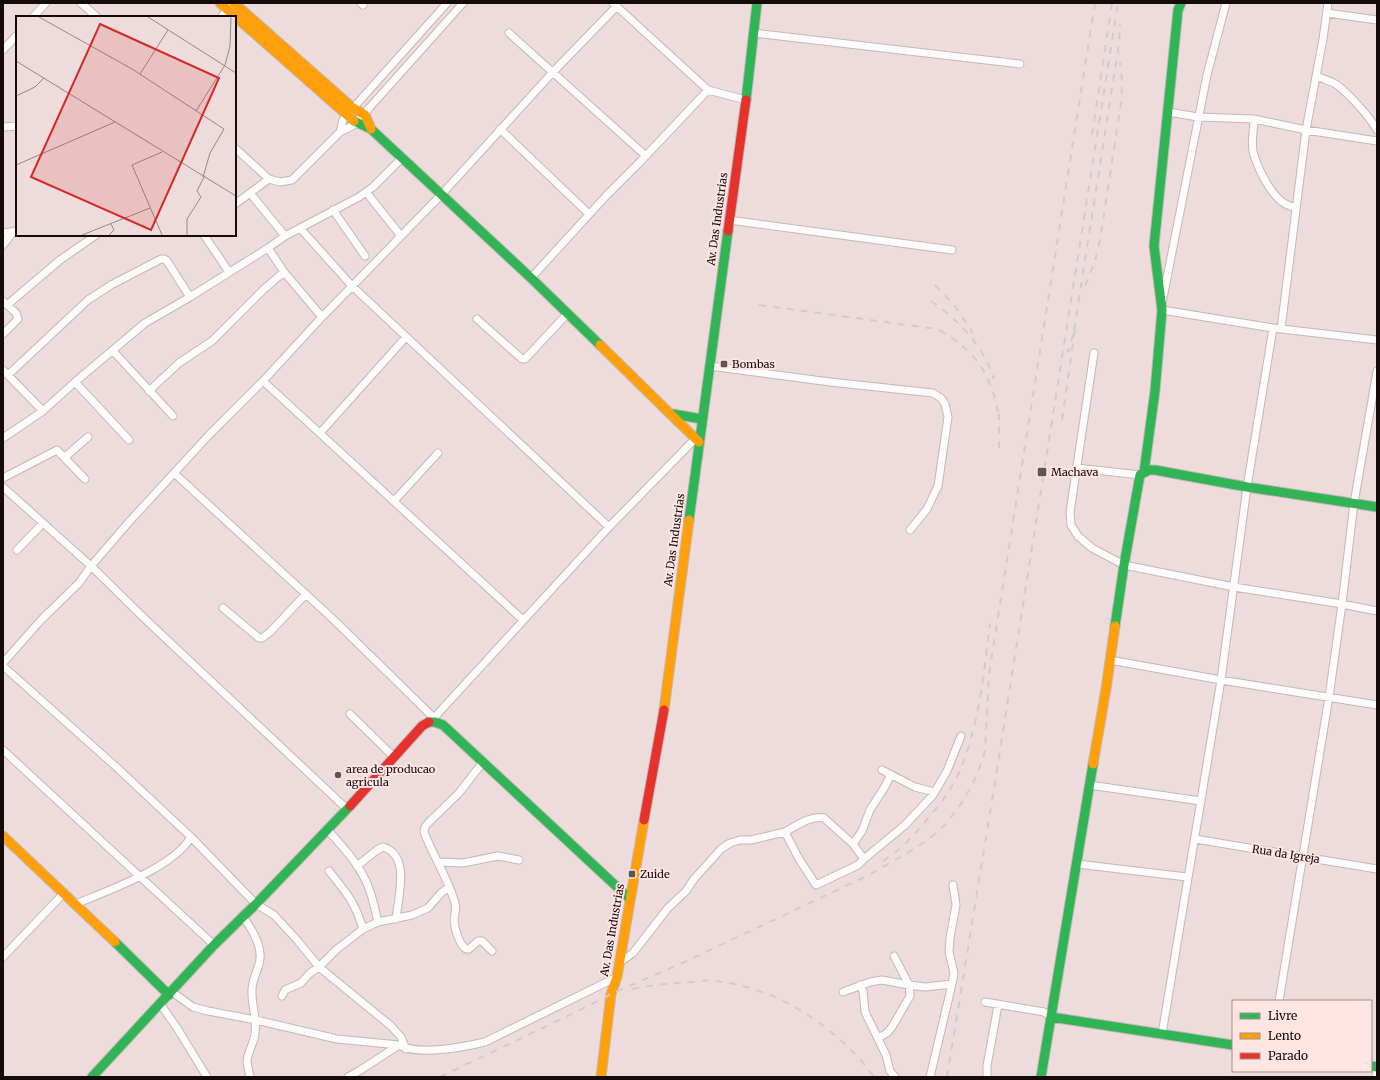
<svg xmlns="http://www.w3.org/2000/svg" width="1380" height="1080" font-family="Merriweather,serif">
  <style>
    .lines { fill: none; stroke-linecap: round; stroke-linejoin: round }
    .street-casing { stroke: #c4b7b6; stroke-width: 9 }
    .fast-casing { stroke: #c4b7b6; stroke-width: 11 }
    .slow-casing { stroke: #c4b7b6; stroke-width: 11 }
    .jam-casing { stroke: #c4b7b6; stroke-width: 11 }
    .street { stroke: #fcfafa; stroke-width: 7 }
    .fast { stroke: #30b455; stroke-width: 9 }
    .slow { stroke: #ff9f0a; stroke-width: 9 }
    .jam { stroke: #e5322d; stroke-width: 9 }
    .rail { stroke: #d1cccc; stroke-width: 2; stroke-dasharray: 7 7; stroke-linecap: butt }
    .poi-dot { fill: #615454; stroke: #fee4e2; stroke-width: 1.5 }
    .labels { text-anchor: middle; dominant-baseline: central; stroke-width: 4; stroke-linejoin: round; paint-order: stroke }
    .street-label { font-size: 11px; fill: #150b0b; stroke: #fee4e2 }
    .poi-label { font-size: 11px; fill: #150b0b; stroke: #fee4e2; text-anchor: start }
    .inset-road { fill: none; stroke: #978888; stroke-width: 1 }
    .view { fill: #d62828; fill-opacity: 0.15; stroke: #d62828; stroke-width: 2 }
    .inset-edge { fill: none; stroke: #150b0b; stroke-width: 2 }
  </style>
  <rect width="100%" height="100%" fill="#eddcdb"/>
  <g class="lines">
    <defs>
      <path id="street" d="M81,3L97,17
        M361,3L363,5
        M613,3L708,90L746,100
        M1327,13L1377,20
        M33,17L46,3
        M221,17L231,6
        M509,33L646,156
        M754,33L1020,64
        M3,50L17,35
        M1316,76C1323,79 1331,81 1337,85C1349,94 1370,117 1377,130
        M1168,112L1198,117L1254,119L1306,130L1377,141
        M1254,119C1254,129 1251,141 1253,151C1256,165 1269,191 1280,200C1285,205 1290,206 1296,208
        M3,127L17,126
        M500,129L589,214
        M340,132L343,120L346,116L447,3
        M235,148L269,179L280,182L292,180L340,132L354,125L463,3
        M366,192L401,236
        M250,193L285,236
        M235,204L269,179
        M333,210L365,256
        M729,220L952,250
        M300,228L352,286L609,527
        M3,233L17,231
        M204,235L229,272
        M3,245L13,232
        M268,248L284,272L322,317
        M531,278L606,196L641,161L708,90
        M1163,298L1207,75L1226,3
        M3,301L16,313L18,319L3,334
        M7,305L60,260L96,235
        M1162,310L1273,328L1377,340
        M477,319L522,359H525L568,313
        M1281,329L1306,130L1323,39L1328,3
        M113,351L173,416
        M1094,353L1070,512L1071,525L1078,536L1092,548L1124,565L1234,587L1342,604L1377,611
        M710,366L830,382L933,393L941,398L945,404L948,417L938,486L927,509L910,530
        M3,370L43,411
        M8,375L88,300L111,285L161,259H164L167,261L190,297
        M263,381L523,620
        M75,382L129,440
        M149,391L179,363L212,341L263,290L284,272
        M320,433L406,337
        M3,438L43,411L75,382L145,323L190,297L268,248L285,236L359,197L373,187L402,158
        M65,457L88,437
        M1077,468L1140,475
        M174,473L334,620L434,718
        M3,478L57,450L85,479
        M3,487L91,566L145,619L347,809
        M394,501L438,453
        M17,550L43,523
        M223,608L259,638H262L270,632L306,594
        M1110,660L1221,680L1377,705
        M3,663L41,620L79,583L91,566L129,522L209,435L263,381L322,317L442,194L553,72L617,6
        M3,666L113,764L191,837L256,904L274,915L298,941L319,967L391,1026L401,1037L406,1049
        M350,714L394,757
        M432,720L609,527L696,438
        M3,750L214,945
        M483,762L459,793L428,823L425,827L424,832C433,856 448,878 455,903C457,909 454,915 454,921C455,930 459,944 466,949H469L478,941H482L492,951
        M882,770L915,787L934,792
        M1089,785L1201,801
        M327,829C342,846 360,865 368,886C373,898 375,910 378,922
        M1195,839L1377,869
        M853,844L862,831L870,810L884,788L891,775
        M864,859L905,825L933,795L947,771L961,736
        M439,862L463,863L498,856L519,860
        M1077,864L1187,877
        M357,866L377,850L383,847C411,855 398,898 396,919
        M329,871C346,892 355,902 363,929
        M76,904C109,890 173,868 191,837
        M243,917C252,929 264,948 259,964C256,975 251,982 252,993C252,1007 257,1019 255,1033C255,1042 247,1052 247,1062C248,1067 249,1072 250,1077
        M894,956L909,985L925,987L952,984L930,1077
        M3,957L63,894
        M619,963L633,953L668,908L686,891L694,879L721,849L730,843L740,840H751L785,832L799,859L816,885L858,865L864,859L853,844L824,818C811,815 796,826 785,832
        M952,984L954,973L949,952L950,938L956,905L953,885
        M860,985L863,991L865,1012L886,1055L890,1071L895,1077
        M172,992L193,1007L208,1011L256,1020L337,1039L399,1045C418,1056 464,1047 485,1042L617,977
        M843,992L870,982L882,980L909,985L910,996L892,1027L887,1033L878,1038
        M282,996L285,990L301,983L310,973L319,967L336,950L363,929L378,922L412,915L428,908L441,893L449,887
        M1279,1001L1329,697L1342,604L1354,503L1377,371
        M985,1002L1044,1012L1051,1017
        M161,1005L177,1028L207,1077
        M1162,1034L1221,680L1247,487L1273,328
        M348,1077L359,1071L399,1045
        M987,1077V1066L998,1005
        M1376,1077L1377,1069"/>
      <path id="fast" d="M746,100L757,3
        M354,121L371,129L531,278L600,345
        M673,414L702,419
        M1144,472L1155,391L1162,310L1154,246L1178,10L1181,3
        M689,520L728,231
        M1115,626L1124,565L1140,475L1149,470H1155L1247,487L1377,507
        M429,722H435L443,725L630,899
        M115,942L169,995
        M1051,1017L1233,1045
        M1371,1066L1377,1067
        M92,1077L214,945L256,904L350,806
        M1041,1077L1093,764"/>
      <path id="slow" d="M220,3L354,121
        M234,3L353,108L365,115L371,129
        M600,345L699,442
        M664,710L689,520
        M1093,764L1106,689L1115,626
        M3,836L115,942
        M601,1077L611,994L617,977L644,820"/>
      <path id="jam" d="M728,231L746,100
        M350,806L422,726L429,722
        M644,820L664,710"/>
    </defs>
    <use href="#street" class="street-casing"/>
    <use href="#fast" class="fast-casing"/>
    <use href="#slow" class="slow-casing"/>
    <use href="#jam" class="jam-casing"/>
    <use href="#street" class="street"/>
    <use href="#fast" class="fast"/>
    <use href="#slow" class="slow"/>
    <use href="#jam" class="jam"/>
    <path class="rail" d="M1092,135L1112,3
      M935,285L955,306L973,333
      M1085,286L1095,261L1100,240L1121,103L1122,81L1120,62
      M931,301C959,320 984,347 994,379
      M759,305L937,329C977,351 993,376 999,420
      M1074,330L1119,44L1120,24
      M1062,420L1075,329L1068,352
      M999,448V414
      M883,861C902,849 917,832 931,815C937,807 944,799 949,791C978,744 983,677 990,624
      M632,989C652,985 672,983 692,982C699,981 707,980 714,981C775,986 839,1028 874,1077
      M440,1077L576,1012L604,998L611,994L678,965L848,885L869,875L916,848L935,834L946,824L963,801L975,779L981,764L985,751L989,674L1095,3
      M947,1077L995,782L1118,3"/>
  </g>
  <g class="poi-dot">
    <rect x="720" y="360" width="8" height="8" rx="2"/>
    <rect x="1037" y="467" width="10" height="10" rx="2"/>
    <circle cx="338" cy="775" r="4"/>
    <rect x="628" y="870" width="8" height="8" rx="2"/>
  </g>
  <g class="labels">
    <g class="street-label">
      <text transform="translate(717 219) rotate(-82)">Av. Das Industrias</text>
      <text transform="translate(674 540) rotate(-82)">Av. Das Industrias</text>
      <text transform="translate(1286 854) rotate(9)">Rua da Igreja</text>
      <text transform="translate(612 930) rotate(-80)">Av. Das Industrias</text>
    </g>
    <g class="poi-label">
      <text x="732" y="364">Bombas</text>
      <text x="1051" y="472">Machava</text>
      <text x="346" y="769">area de producao<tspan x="346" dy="13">agricula</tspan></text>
      <text x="640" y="874">Zuide</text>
    </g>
  </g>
  <g transform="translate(16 16)">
    <rect width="220" height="220" fill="#eddcdb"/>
    <path class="inset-road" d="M23,1L116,53L208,113L194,137L187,161M132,1L220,57M0,45L220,180M124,58L152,14M0,80L19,71L28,62M180,95L209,49L214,30L215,1M0,149L99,106M66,219L134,192M93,219L98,214L95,208M146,219L116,149L146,136M171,219V203L185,181L181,175L188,161"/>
    <path class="view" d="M84,8L203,62L135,214L15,161Z"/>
    <rect width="220" height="220" class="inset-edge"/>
  </g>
  <rect width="1380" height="1080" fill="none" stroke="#150b0b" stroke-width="8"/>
  <rect x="1232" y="1000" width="140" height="72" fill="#fee4e2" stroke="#a18d8c"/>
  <rect x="1240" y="1013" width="20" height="6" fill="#30b455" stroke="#a18d8c"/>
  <text x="1268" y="1020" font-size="12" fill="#150b0b">Livre</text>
  <rect x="1240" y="1033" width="20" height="6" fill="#ff9f0a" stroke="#a18d8c"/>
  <text x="1268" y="1040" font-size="12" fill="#150b0b">Lento</text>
  <rect x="1240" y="1053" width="20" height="6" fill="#e5322d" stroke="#a18d8c"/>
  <text x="1268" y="1060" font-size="12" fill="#150b0b">Parado</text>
</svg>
